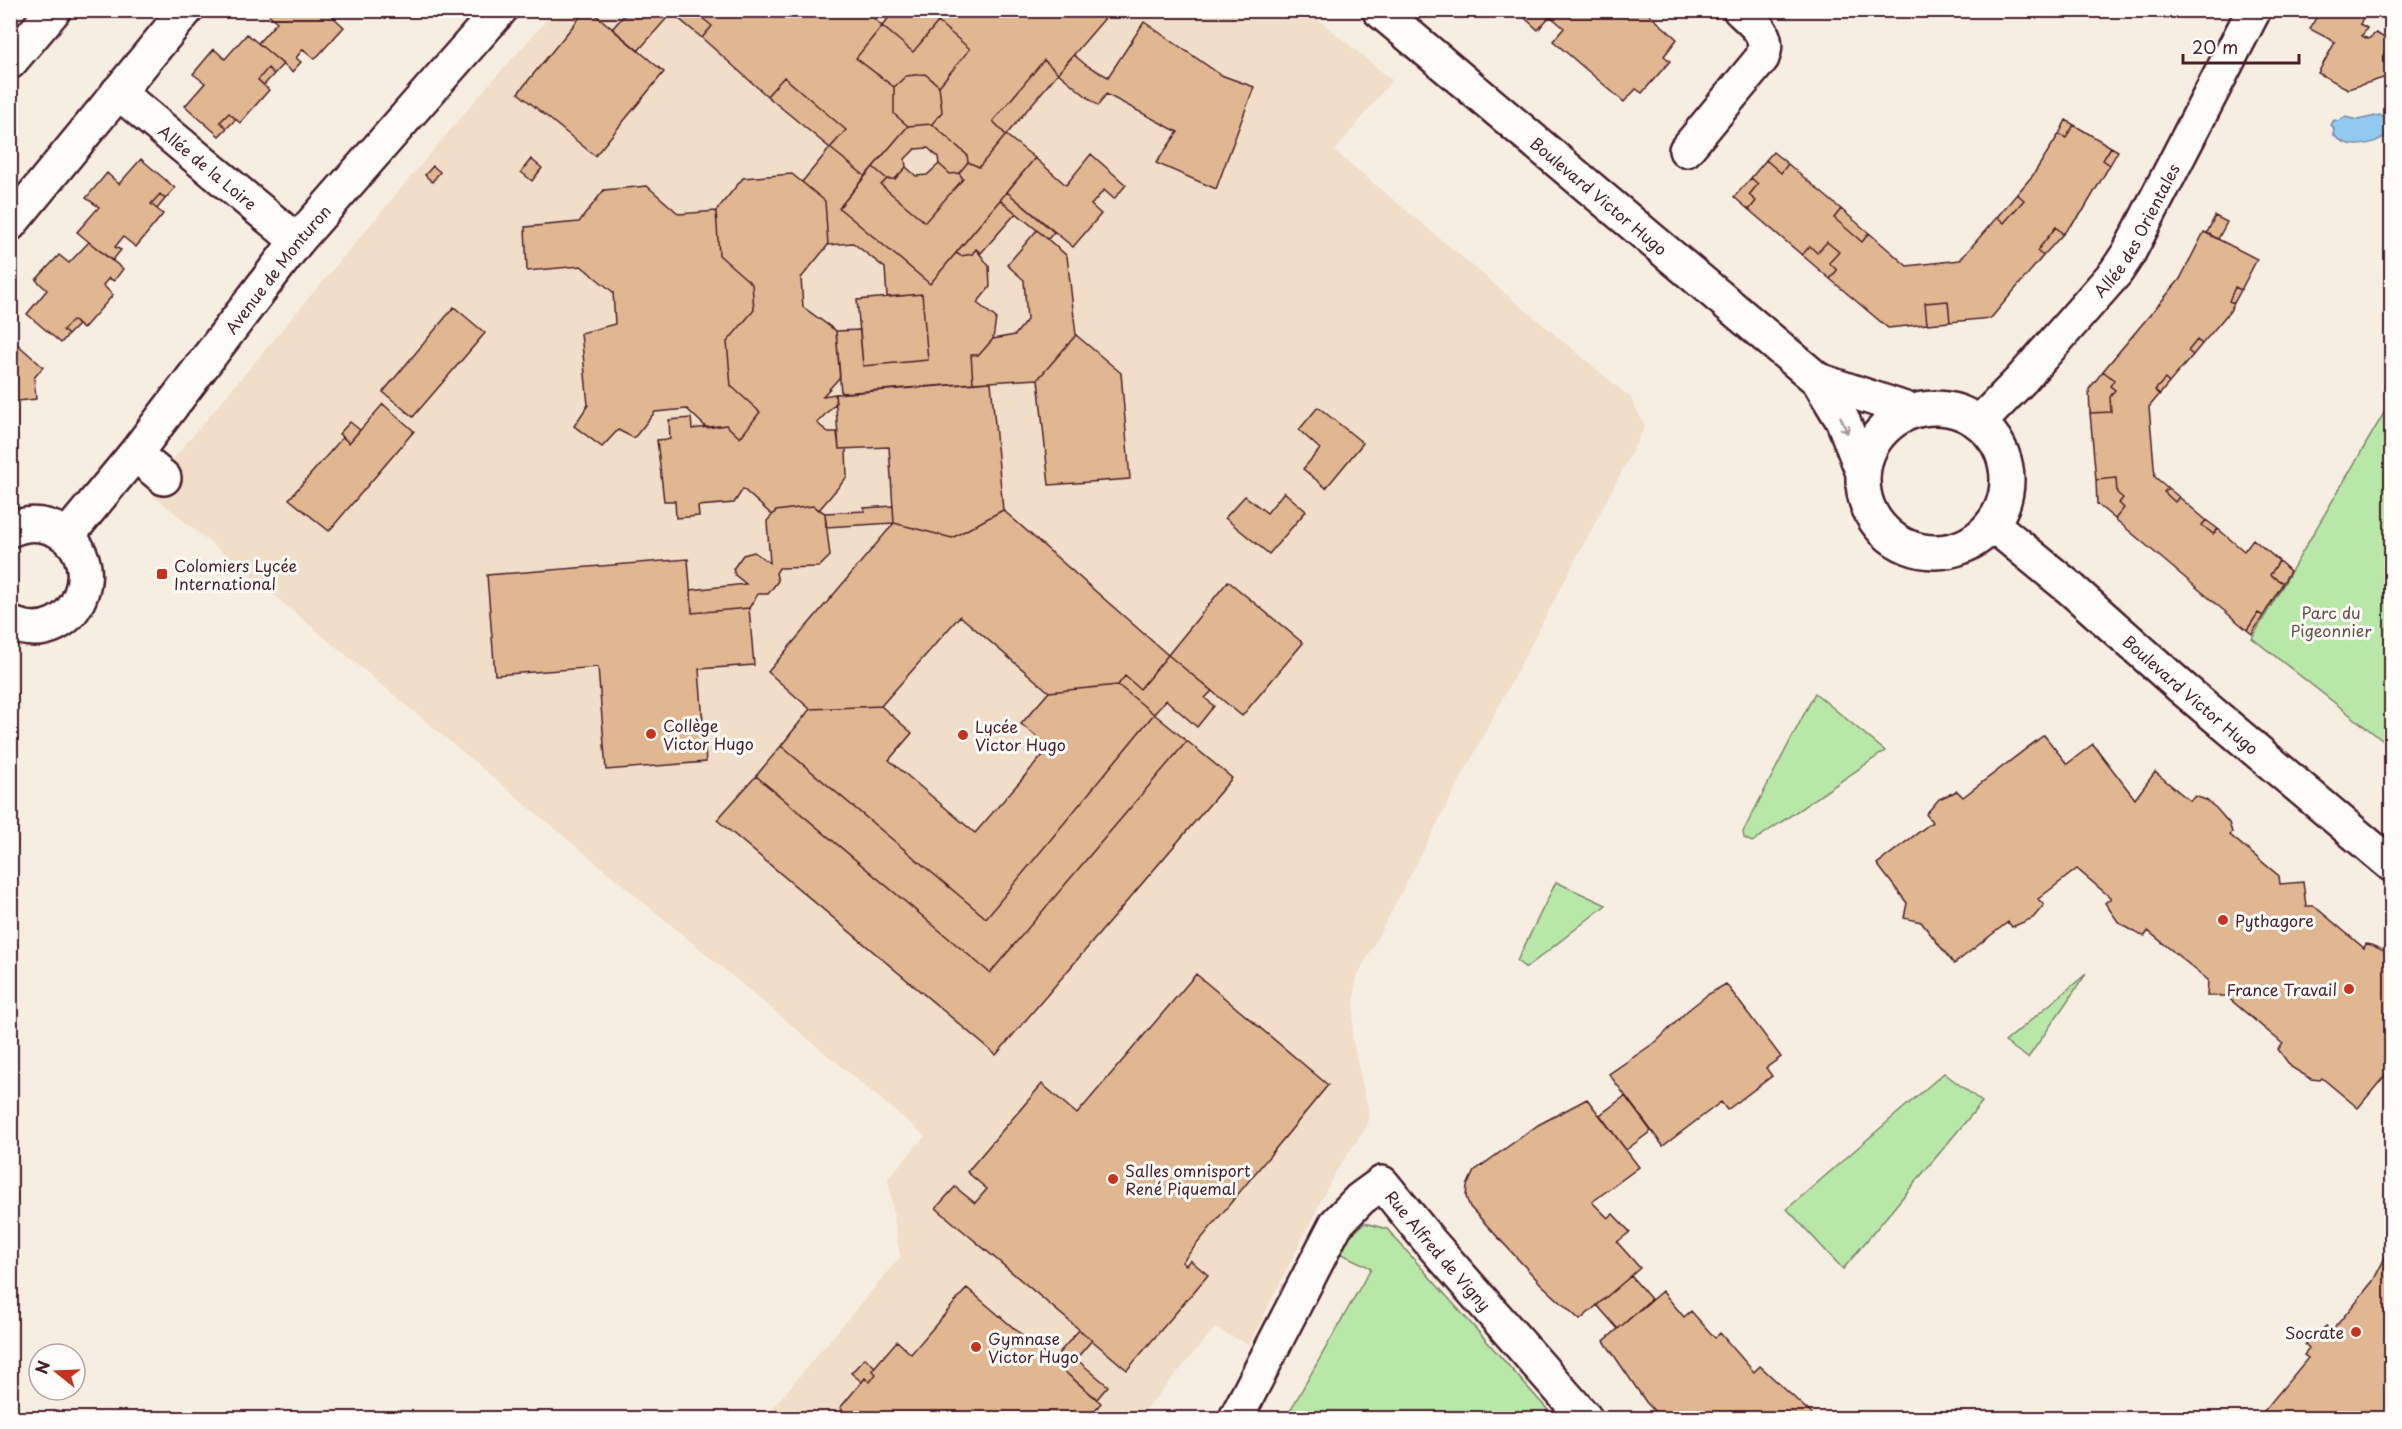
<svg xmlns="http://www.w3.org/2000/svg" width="2402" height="1429" font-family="'Playpen Sans',sans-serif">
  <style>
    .built { fill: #f0dec9 }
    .green { fill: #b7e8a8; stroke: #80846a; stroke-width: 1.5 }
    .water { fill: #91caf0; stroke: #7586a1; stroke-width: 1.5 }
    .building { fill: #e0b790; stroke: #4a1f2b; stroke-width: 1.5 }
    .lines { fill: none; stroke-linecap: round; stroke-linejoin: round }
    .street-casing { stroke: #4a1f2b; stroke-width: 38 }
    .secondary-casing { stroke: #4a1f2b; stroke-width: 38 }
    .street { stroke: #fdfcf7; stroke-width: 33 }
    .secondary { stroke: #fdfcf7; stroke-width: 33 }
    .oneway { stroke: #ac999b }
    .poi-dot { fill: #c8321e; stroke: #fdfcf7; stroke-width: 2 }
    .labels { text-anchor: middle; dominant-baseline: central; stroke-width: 6; stroke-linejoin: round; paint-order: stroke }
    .street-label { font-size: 16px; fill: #4a1f2b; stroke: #fdfcf7 }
    .poi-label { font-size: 16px; fill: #4a1f2b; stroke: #fdfcf7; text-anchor: start }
    .park-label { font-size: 16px; fill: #65514a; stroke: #fdfcf7 }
  </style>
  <rect width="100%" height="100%" fill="#f7eee2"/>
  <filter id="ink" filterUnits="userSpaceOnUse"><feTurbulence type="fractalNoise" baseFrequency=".0167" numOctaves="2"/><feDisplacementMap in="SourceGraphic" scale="12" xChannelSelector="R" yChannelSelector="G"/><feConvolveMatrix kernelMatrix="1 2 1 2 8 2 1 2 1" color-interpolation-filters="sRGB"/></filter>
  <g filter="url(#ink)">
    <path class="built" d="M556,10L1308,11L1392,80L1335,151L1631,398L1645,427L1356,979L1352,1038L1368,1108V1125L1335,1173L1249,1345L1215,1328L1139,1418H764L900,1257L888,1178L925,1136L147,490L483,91Z"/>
    <path class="green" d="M2391,401L2392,747H2391L2252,638Z
      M1815,693L1885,751L1752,842L1744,838L1743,832Z
      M1556,882L1606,905L1526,968L1517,961Z
      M2086,974L2028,1058L2005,1042Z
      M1944,1073L1982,1102L1843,1269L1787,1209Z
      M1365,1223L1387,1229L1555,1418H1286L1371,1268L1342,1254L1347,1239Z"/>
    <path class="water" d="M2380,115L2385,119L2388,134C2373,146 2347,151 2333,134L2334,129L2331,125L2334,120L2339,121L2345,117L2358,120Z"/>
    <path class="building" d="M268,10H338L333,17L344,27L315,59L303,49L296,58L301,62L292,72L258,43L277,22L266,12Z
      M586,10H590L664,72L595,156L518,93Z
      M629,10H674L638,51L612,29Z
      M674,10H693L712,26L702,38L672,13Z
      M693,10H865L882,26L856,58L894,87V114L908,126L865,176L830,148L846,130L784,77L767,96L702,38L712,26Z
      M895,10H924L938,22L913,52L882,26Z
      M947,10H1112L1058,73L1044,60L993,121L1006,135L979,167L968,162L967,155L932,124L942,112L939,86L970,49L938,22Z
      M1516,10H1644L1677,39L1664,56L1670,61L1642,93L1636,89L1624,102L1553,41L1564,28L1550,16L1538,30Z
      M2320,10H2358L2365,14L2360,24L2367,28L2362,36L2368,39L2376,33L2390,41L2383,56L2390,76L2348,89L2318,73L2335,42L2310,29Z
      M938,22L970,49L939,86L925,74L906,76L894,87L856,58L882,26L913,52Z
      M1144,22L1221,75L1254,87L1216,189L1156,163L1178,132L1106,94L1098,106L1058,73L1074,55L1086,65L1108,77Z
      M247,34L283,64L274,74L268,68L258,80L269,90L240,123L229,113L220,122L227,128L219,136L185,106L205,83L193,74L214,49L225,59Z
      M2390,41L2392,73L2390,76L2383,56Z
      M1044,60L1058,73L1006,135L993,121Z
      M268,68L274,74L264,85L258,80Z
      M925,74L939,86L942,112L932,124L908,126L894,114V87L906,76Z
      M784,77L846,130L830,148L767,96Z
      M229,113L236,119L227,128L220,122Z
      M2066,120L2074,125L2066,138L2059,134Z
      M932,124L967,155L968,162L959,173L950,174L939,164L938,157L928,148L915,149L905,159L906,167L895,179H887L873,167L908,126Z
      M2074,125L2111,147L2103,160L2110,165L2083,211L2063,234L2056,227L2037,251L2043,256L1991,318L1950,322L1948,301L1925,303L1927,324L1888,328L1830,279L1837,270L1829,263L1839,252L1827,242L1817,253L1810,246L1802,255L1749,210L1756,201L1749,195L1758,184L1751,178L1766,160L1781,173L1788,164L1841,209L1834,218L1862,242L1869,233L1907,266L1960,260L1997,217L2004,223L2024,200L2017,194L2033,175L2059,134L2066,138Z
      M1006,135L1035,158L930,284L839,208L873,167L887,179L881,185L925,222L963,179L959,173L968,162L979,167Z
      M2111,147L2118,151L2110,165L2103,160Z
      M830,148L865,176L839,208L930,284L956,253L961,256L972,254L976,249L989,266L990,287L977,303L996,318L993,339L979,355H971L973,383L841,393L836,331L860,330L863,366L928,360L922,294L887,297L885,268L853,243L828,245L825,201L802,182Z
      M1773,152L1788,164L1781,173L1766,160Z
      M1091,154L1126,185L1114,199L1104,190L1091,205L1101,214L1073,247L1007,192L1035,158L1066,185Z
      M141,159L175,188L165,199L160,194L151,204L163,214L136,247L123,237L115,247L121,250L112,261L77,232L99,207L86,198L107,173L119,184Z
      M531,159L542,168L532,181L521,172Z
      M939,164L950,174L959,173L963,179L925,222L881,185L887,179H895L906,167L916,176L927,175Z
      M433,166L440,172L432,182L425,175Z
      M792,174L825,201L828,245L801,278L803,307L836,331L840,377L823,396L835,394L836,403L817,423L828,432H837L839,449H846L847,477L819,510L813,506L776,511L772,515L743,489L734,503L698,506L699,516L676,518L675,501H664L657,440L670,439L669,420L691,418L692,429L726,425L740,438L760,412L731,386L727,342L754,310L752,284L719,255L716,211L743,178Z
      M1751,178L1758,184L1749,195L1756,201L1749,210L1734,197Z
      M647,186L679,214L716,211L719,255L752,284L754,310L727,342L731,386L760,412L740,438L726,425L707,428L687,409L655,412L634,438L618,430L602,447L574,426L588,405L581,333L615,324L613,292L581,266L527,271L525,227L579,222L604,190Z
      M1007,192L1054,232L1048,239L1000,200Z
      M160,194L165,199L157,209L151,204Z
      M2017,194L2024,200L2004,223L1997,217Z
      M1000,200L1016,213L981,253L976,249L972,254L961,256L956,253Z
      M1841,209L1869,233L1862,242L1834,218Z
      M2215,216L2227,222L2218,239L2207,233Z
      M2056,227L2063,234L2043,256L2037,251Z
      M1037,230L1067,256L1076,335L1038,379L973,383L971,355H979L993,339L1015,335L1027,320L1024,280L1007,265Z
      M2204,232L2257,259L2241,290L2235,287L2229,301L2234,303L2230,311L2202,344L2197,340L2188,351L2193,355L2169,383L2165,379L2155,390L2159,395L2149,407L2155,477L2168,488L2164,492L2175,502L2179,497L2206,520L2202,525L2213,534L2218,529L2244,551L2253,539L2279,561L2270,575L2283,583L2263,616L2258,613L2247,630L2115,519L2124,508L2119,503L2123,498L2117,493L2116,478L2096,480L2090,413L2111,412L2110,397L2115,390L2110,386L2114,380L2103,371L2180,279Z
      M89,242L123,269L114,281L109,278L103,285L113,295L83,329L73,320L63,330L68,335L61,343L27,314L47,290L36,280L59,255L69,263Z
      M1827,242L1839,252L1829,263L1837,270L1830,279L1802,255L1810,246L1817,253Z
      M2235,287L2241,290L2234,303L2229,301Z
      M922,294L928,360L863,366L857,300Z
      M1948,301L1950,322L1927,324L1925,303Z
      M454,307L485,333L413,417L383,392Z
      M73,320L78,325L68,335L63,330Z
      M1076,335L1121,373L1130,479L1049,485L1038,379Z
      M2197,340L2202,344L2193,355L2188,351Z
      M16,343L43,367L34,378L36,399L10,402V349Z
      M2103,371L2114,380L2110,386L2115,390L2110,397L2111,412L2090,413L2089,389Z
      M2165,379L2169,383L2160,394L2155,390Z
      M991,382L1003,510L952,538L894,523L889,447L839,449L835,394Z
      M383,404L414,431L329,531L289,499L343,437L349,443Z
      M1318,407L1363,443L1326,488L1303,469L1320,449L1299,430Z
      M350,422L360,430L349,443L339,434Z
      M2116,478L2117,493L2123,498L2119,503L2124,508L2115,519L2097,504L2096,480Z
      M2168,488L2179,497L2175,502L2164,492Z
      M1284,492L1306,511L1269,554L1225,518L1245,496L1267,513Z
      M813,506L825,513L830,556L819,567L779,568L776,573L778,581L768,594H758L749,608L692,613L691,590L746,584L735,575L733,569L743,555L754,552L770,563L767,521L776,511Z
      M893,506L894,523L826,527L825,513L865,511L864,508Z
      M1003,510L1168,655L1140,689L1125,676L1118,685L1049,692L960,616L881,706L810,709L768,672L894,523L952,538Z
      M2206,520L2218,529L2213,534L2202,525Z
      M688,559L692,613L749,608L754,665L699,669L706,762L606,770L598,667L495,675L487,575Z
      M2279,561L2290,571L2283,583L2270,575Z
      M1228,581L1303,643L1242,716L1168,655Z
      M2258,613L2263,616L2252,634L2247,630Z
      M1168,655L1212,691L1205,698L1214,706L1197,727L1166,700L1154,714L1118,685L1125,676L1140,689Z
      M1118,685L1154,714L986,918L781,746L810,709L881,706L912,733L889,760L975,833L1050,747L1021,724L1049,692Z
      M1154,714L1187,741L990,973L756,776L781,746L986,918Z
      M2044,735L2067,764L2093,744L2135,799L2155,772L2190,801L2195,796L2206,800L2216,808L2229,823L2232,832L2230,835L2279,876L2280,884L2303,882L2306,906H2314L2364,948L2366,944L2371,945L2392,954V1067L2358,1108L2322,1078L2320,1080L2311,1079L2291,1067L2278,1049L2283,1044L2226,996H2207L2208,980L2148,931L2145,936L2140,935L2119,923L2105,903L2111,898L2077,869L2038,899L2044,905L2033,918L2012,927L2008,922L1954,964L1921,922L1904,918L1907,903L1877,864L1932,822L1926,814L1939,799L1957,791L1963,797Z
      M1187,741L1232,778L996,1055L717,820L756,776L990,973Z
      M1196,974L1328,1085L1182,1262L1186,1265L1190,1260L1208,1275L1127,1370L936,1208L955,1187L975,1203L987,1189L967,1172L1042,1084L1077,1114Z
      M1726,984L1781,1057L1766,1068L1772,1076L1727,1110L1721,1102L1663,1146L1609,1074L1657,1041L1687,1011L1707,995Z
      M1625,1096L1651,1131L1626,1150L1600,1115Z
      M1587,1099L1639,1167L1592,1202L1608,1218L1613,1214L1630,1232L1617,1242L1640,1268L1580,1320L1541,1284L1470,1207L1466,1197L1467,1186L1474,1171L1538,1125Z
      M2392,1244V1418H2258L2308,1358L2304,1355L2309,1349L2305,1345L2317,1330L2320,1332L2326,1326L2332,1331L2373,1281Z
      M1631,1276L1651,1299L1618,1329L1597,1305Z
      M967,1288L1101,1403L1088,1418H853L840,1408L865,1378L870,1382L876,1374L872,1370L897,1341L911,1354Z
      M1662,1291L1684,1317L1691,1311L1715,1338L1720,1333L1754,1372L1760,1366L1814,1416L1812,1418H1661L1646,1402L1604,1341Z
      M1079,1330L1092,1340L1076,1359L1108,1386L1097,1399L1052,1361Z
      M865,1358L875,1367L872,1370L876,1374L870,1382L865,1378L862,1382L851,1373Z"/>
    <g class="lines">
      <defs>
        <g id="street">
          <path d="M10,62L54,10"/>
          <path id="s1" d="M118,92L297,241"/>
          <path d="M1686,150L1762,58C1771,35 1756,25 1740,10"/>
          <path d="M10,224L186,10"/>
          <path id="s2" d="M1980,422L2021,380L2116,272L2128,254L2254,10"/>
          <path d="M135,454L164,478"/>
          <path d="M10,530C22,524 34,523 46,526C117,546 80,655 10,623"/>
          <path id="s3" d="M67,536L135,454L297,241L500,10"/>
          <path id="s4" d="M1236,1418L1336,1224L1360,1199L1382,1183L1431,1243L1585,1418"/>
        </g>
        <g id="secondary">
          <path id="s5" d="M1379,10L1818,380L1843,421L1863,473"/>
          <path d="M1818,380L1911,411"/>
          <circle cx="1935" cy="480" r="72"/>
          <path id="s6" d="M1992,524L2070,588L2181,687L2392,865"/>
        </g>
      </defs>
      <use href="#street" class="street-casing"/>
      <use href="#secondary" class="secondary-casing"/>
      <use href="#street" class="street"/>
      <use href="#secondary" class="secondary"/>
    </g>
    <defs><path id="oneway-shaft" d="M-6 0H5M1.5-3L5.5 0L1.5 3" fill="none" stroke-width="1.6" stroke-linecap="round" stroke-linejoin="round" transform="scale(1.5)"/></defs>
    <use class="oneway" href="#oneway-shaft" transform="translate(1844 425) rotate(67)"/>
  </g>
  <g class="poi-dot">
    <rect x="156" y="568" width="12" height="12" rx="3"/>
    <circle cx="651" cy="734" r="6"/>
    <circle cx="963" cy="735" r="6"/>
    <circle cx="2223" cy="920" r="6"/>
    <circle cx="2349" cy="989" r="6"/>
    <circle cx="1113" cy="1179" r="6"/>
    <circle cx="2356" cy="1332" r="6"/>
    <circle cx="976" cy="1347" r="6"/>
  </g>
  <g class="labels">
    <g class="street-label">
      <text stroke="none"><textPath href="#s1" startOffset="117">Allée de la Loire</textPath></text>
      <text stroke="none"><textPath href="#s5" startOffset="288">Boulevard Victor Hugo</textPath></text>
      <text stroke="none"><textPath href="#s2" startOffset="249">Allée des Orientales</textPath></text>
      <text stroke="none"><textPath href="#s3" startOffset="340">Avenue de Monturon</textPath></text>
      <text stroke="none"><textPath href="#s6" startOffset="262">Boulevard Victor Hugo</textPath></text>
      <text stroke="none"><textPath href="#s4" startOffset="368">Rue Alfred de Vigny</textPath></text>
    </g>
    <g class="poi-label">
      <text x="174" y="565">Colomiers Lycée<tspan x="174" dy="18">International</tspan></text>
      <text x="663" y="725">Collège<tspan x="663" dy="18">Victor Hugo</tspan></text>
      <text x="975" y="726">Lycée<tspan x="975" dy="18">Victor Hugo</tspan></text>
      <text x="2235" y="920">Pythagore</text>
      <text x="2337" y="989" text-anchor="end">France Travail</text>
      <text x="1125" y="1170">Salles omnisport<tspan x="1125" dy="18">René Piquemal</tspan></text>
      <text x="2344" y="1332" text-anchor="end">Socrate</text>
      <text x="988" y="1338">Gymnase<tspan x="988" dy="18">Victor Hugo</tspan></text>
    </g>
    <g class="park-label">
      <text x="2331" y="612">Parc du<tspan x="2331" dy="18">Pigeonnier</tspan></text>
    </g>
  </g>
  <rect width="2402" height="1429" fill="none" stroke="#fdfcf7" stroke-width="36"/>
  <rect x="18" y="18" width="2366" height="1393" fill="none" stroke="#4a1f2b" stroke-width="2" filter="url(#ink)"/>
  <g transform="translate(57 1372) rotate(288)"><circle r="28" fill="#fdfcf7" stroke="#b5a4a5" stroke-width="1.5"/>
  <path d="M0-4.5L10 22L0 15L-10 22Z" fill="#c8321e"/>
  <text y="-9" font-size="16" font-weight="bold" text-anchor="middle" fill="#4a1f2b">N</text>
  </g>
  <path d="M2183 54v9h116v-9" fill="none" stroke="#4a1f2b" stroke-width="3"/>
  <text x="2192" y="54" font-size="18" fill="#4a1f2b" stroke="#fdfcf7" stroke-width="4.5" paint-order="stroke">20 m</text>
</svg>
